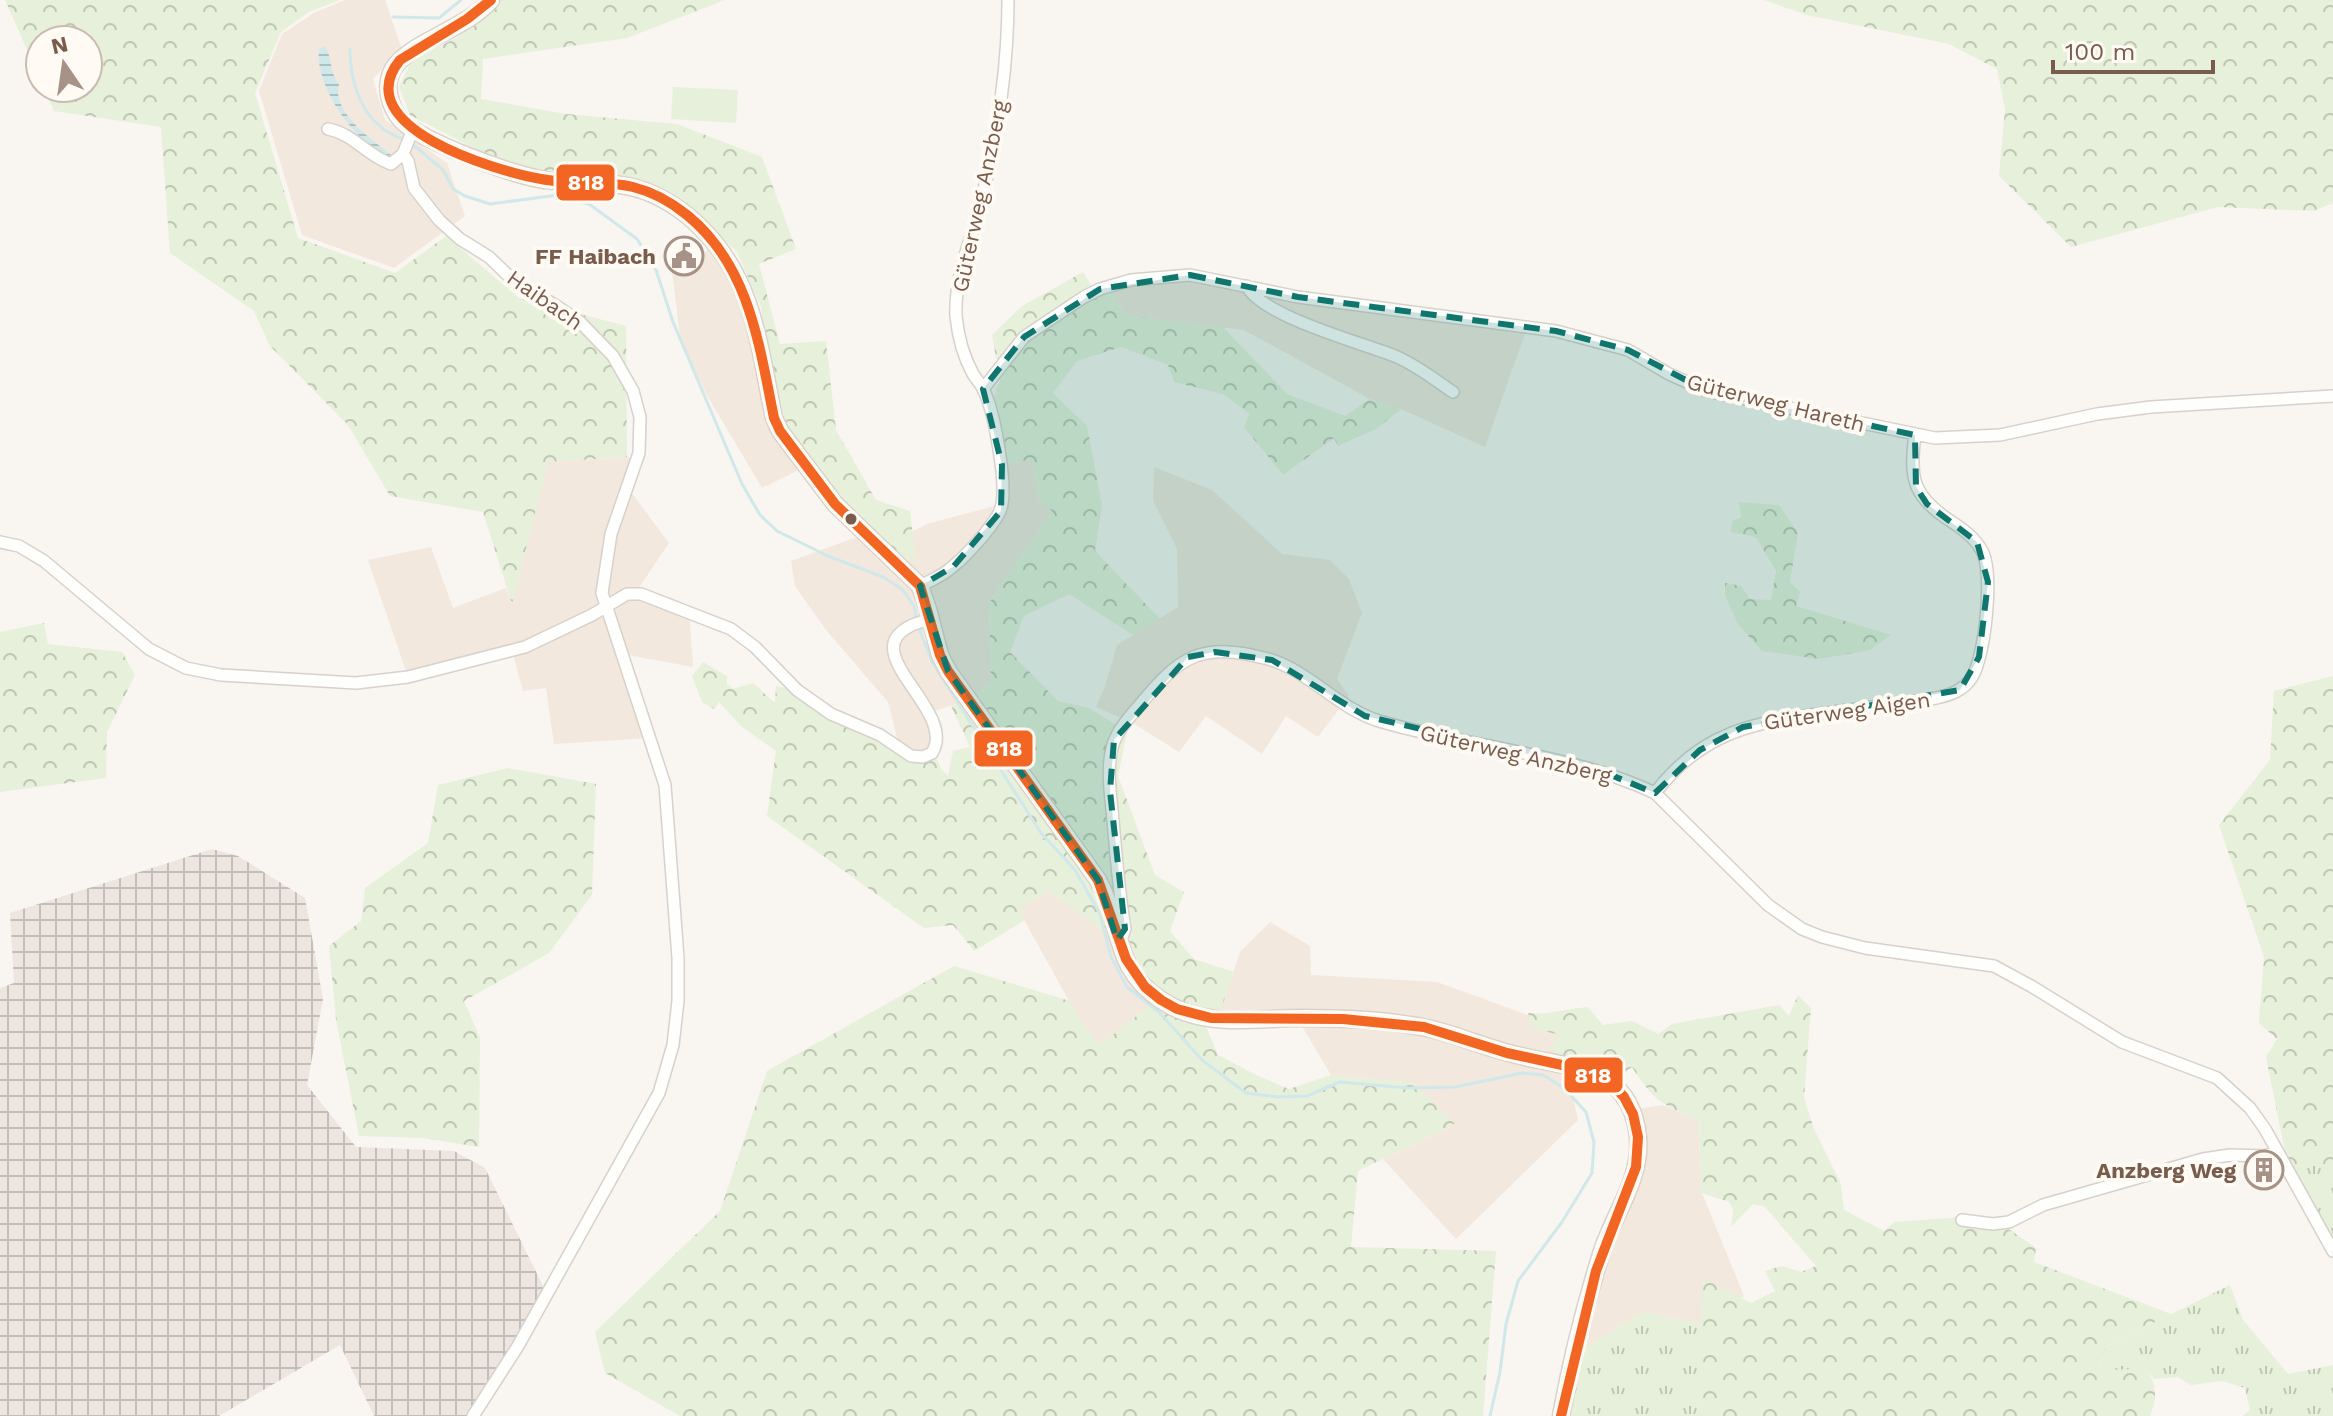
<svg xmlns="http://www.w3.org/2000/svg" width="2333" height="1416" font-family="'Work Sans',sans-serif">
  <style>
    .residential { fill: #f2e8de }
    .industrial { fill: url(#industrial-grid) }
    .grass { fill: url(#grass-tufts) }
    .forest { fill: url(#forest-crowns) }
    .green { fill: #e7f0db }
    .water { fill: url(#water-rules) }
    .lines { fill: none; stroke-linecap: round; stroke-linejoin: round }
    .stream { stroke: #d0e8ea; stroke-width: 3 }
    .street-casing { stroke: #d7d1cb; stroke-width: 14 }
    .secondary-casing { stroke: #d9d2cb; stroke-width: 19 }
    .street { stroke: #fefefd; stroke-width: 11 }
    .secondary { stroke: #fefefd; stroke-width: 16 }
    .bus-1-casing { stroke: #fffaf3; stroke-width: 16 }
    .bus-1 { stroke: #f26522; stroke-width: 10 }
    .marked { fill: #0f766e; fill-opacity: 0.2; stroke: #0f766e; stroke-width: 6; stroke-dasharray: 16 10; stroke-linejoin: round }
    .bus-dot { fill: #7a5c4d; stroke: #fffaf3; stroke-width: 3 }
    .labels { text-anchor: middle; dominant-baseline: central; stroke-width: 8; stroke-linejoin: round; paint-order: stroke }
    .street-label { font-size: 22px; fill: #7a5c4d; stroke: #fffaf3 }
    .poi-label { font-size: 22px; font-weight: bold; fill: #7a5c4d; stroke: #fffaf3; text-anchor: end }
    .line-badge { stroke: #fffaf3; stroke-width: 3 }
    .badge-label { font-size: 22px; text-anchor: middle; font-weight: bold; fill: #fff }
  </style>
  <defs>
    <pattern id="industrial-grid" width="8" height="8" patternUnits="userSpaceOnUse" patternTransform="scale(2)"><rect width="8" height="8" fill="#ede5e0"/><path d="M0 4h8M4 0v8" fill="none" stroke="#c5bdb8"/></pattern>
    <pattern id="grass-tufts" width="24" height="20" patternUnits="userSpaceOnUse" patternTransform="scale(2)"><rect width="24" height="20" fill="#e7f0db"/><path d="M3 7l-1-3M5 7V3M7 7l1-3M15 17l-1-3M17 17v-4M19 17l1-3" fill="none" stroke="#c0c6b4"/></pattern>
    <pattern id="forest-crowns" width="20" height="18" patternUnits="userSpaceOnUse" patternTransform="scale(2)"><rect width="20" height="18" fill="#e7f0db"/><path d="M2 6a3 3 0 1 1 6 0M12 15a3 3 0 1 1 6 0" fill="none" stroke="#c0c6b4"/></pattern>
    <pattern id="water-rules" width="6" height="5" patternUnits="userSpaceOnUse" patternTransform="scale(2)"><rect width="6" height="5" fill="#d0e8ea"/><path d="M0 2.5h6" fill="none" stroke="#aebfc0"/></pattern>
  </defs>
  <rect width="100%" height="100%" fill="#f9f5f0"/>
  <path class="residential" d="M345,0H385L401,47L373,79L385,120L447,163L465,216L394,268L302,235L259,91L282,34L314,13Z
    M717,244L805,467L762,488L708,397L681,345L672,271Z
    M1188,276L1527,328L1485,447L1401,409L1370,399L1244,330L1124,315L1110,287Z
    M627,457L637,460L628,488L669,543L636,592L689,608L693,667L622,654L650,738L554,744L546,688L523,691L512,651L408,677L368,560L431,547L453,608L506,588L512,603L548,462Z
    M1032,459L1039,501L1052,511L989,603L991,682L969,700L931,712L930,753L900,749L888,702L826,630L795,586L791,561L865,534L879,548L927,524L1002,504V466Z
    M1154,467L1212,490L1282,554L1330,560L1349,579L1362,613L1337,679L1349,696L1318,737L1286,716L1262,754L1206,716L1179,752L1133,723L1096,707L1105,686L1117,645L1178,607L1177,549L1153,501Z
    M1049,891L1117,940L1158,999L1100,1045L1083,1026L1018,909Z
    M1270,922L1310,946L1311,975L1437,982L1558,1026L1578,1120L1456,1239L1383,1159L1455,1124L1413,1083L1331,1075L1297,1018L1221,1020L1222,1006L1240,952Z
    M1663,1105L1698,1120L1702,1193L1744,1296L1702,1324L1643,1312L1584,1349L1576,1348L1635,1171L1631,1110Z"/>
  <path class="industrial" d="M212,849L238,856L305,898L323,999L307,1085L356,1147L454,1151L485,1168L548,1296L475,1416H374L340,1345L219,1416H0V988L14,983L10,913Z"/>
  <path class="grass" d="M2333,1165V1245L2288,1167Z
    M2230,1285L2243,1320L2288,1374L2333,1365V1416H2243L2250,1410L2245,1388L2222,1381L2191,1385L2178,1377L2154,1379L2145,1369L2098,1371L2105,1347Z
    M1643,1312L1702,1324L1697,1416H1570L1584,1349Z"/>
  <path class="forest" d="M5,0H340L309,12L281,32L255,93L298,238L395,273L446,236L519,298L626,326L627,457L548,462L512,604L483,512L390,496L348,425L270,346L254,311L170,253L161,127L54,111L44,88H88V40H40V79Z
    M497,0H725L627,38L483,59L481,99L566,114L677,124L762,157L796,249L759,264L780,344L826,341L836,430L876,500L910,511L916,563L884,546L845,510L783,428L772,391L761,307L737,252L708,225L652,184L535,174L483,153L410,115L399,87L411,61L458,37L492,8Z
    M1764,0H2333V203L2313,211L2218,207L2071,247L1999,176L2005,109L1997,69L1949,44L1807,15Z
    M1083,272L1095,291L1110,287L1124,315L1223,327L1287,394L1345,416L1370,399L1401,409L1376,429L1338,446L1334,438L1283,475L1244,427L1250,414L1223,394L1174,382L1168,365L1121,347L1077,361L1053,393L1087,426L1102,505L1095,551L1160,619L1133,635L1069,594L1024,616L1010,652L1058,701L1089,708L1127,732L1118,776L1155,875L1184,892L1170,931L1194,959L1234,972L1222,1006L1221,1020L1203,1019L1218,1055L1258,1076L1289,1089L1331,1075L1413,1083L1455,1124L1358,1171L1351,1247L1496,1251L1483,1416H680L605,1373L595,1332L720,1211L767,1071L954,966L1070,1001L1083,1026L1100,1045L1158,999L1116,940L1049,891L1019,909L1025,920L974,951L953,925L924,928L767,816L776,751L741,726L719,702L714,709L702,702L692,676L703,662L727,676V684L733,689L753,683L775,703L776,686L794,690L919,755L933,749L941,769L948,776L953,751L970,747L951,706L969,700L991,682L989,603L1052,511L1039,501L1032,459L1002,466L991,405L1000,380L992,335L1022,306Z
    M1739,502L1779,505L1798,533L1790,582L1800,592L1796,606L1891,635L1870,650L1819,659L1762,651L1738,624L1725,596V583L1741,586L1750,599L1771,600L1776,571L1756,537L1731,532L1732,521L1741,517Z
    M44,623L48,644L122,652L135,675L107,732L106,778L0,792V632Z
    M2333,676V1165L2288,1167L2266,1057L2277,1039L2259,1023L2264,957L2219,825L2270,760L2274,691Z
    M508,768L596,784L592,895L549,953L464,1001L480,1038L479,1147L423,1138L359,1136L336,1020L329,946L361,921L365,888L428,843L438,785Z
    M1798,995L1811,1008L1804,1098L1814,1129L1841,1184L1844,1210L1884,1231L1894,1222L1964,1217L2010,1230L2036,1248L2034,1262L2171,1314L2105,1347L2098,1370L2145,1369C2158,1383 2157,1399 2150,1416H1697L1703,1278L1751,1303L1775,1291L1765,1271L1782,1266L1801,1272L1816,1266L1765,1207L1753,1204L1731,1227L1733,1209L1729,1202L1702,1193L1698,1120C1662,1105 1653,1100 1632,1067L1619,1077L1558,1058L1551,1046L1560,1035L1532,1028L1528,1013C1549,1015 1566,1009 1588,1007L1603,1025L1632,1021L1658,1034L1672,1024L1779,1005L1789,1016Z"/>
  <path class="green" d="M673,87L738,90L736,123L671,119Z"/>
  <path class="water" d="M324,46C333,56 329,73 339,84C331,111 371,140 391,154L389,156C356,145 314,85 319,49Z"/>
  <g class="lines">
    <path class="stream" d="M393,17L439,18L461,0
      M350,49C350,77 358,109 381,127C387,133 397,136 404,140
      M411,143L443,170L453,189L465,196L490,204L558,195L589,204L637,239L656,270L673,322L742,484L760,515L777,531L828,556L883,577L902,589L914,606L917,621
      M919,628L932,662L1041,833L1075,870L1100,914L1111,957L1127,987L1159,1012L1202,1060L1246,1093L1279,1097L1307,1096L1340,1082L1407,1088L1455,1087L1522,1073L1543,1075L1564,1088L1586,1112L1594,1142L1592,1173L1562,1222L1518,1281L1506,1324L1500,1372L1490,1416"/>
    <defs>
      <path id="street" d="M328,129C354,134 366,155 391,164L403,154
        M413,129L403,154L408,161L414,188L439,220L460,239L489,257L517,284L555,305L580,322L613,356L633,391L640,417L639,453L611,534L602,593L665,785L678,958V1001L673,1045L659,1093L518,1346L473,1416
        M1247,286C1261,316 1362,343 1395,356C1416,365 1434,379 1453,392
        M983,389L1024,337L1084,297L1100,289L1131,280L1190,275L1298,297L1556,331L1628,350L1669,374L1707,391L1935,438L2000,435L2097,414L2151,407L2333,396
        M0,542L19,546L44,561L149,649L186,668L221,675L356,683L408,677L525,647L592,615L627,594H641L731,629L755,647L797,690L831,714L880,735L911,756L923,757L932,753C961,707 833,642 931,619
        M920,586C930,581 942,576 951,568C965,557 996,524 1001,508C1008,486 994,409 983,389C981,384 976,379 973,374C963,356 958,336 956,316C954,276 973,236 982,198C998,132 1008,68 1008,0
        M1655,793C1702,731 1755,722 1827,713C1863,708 1900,704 1936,698C1951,695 1964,690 1972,677C1985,657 1994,573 1982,551C1975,538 1964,530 1952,522C1913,497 1909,479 1915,435
        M1117,940L1122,937L1125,929C1119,893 1116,856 1113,820C1111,798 1107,775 1111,753C1114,734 1126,721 1138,707C1180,656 1200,641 1268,659C1310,671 1337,708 1379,721C1469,748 1568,752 1655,793L1768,905L1802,929L1822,937L1865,948L1994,966L2031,986L2122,1042L2217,1078L2250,1108L2265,1129L2333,1251
        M1962,1220L1993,1224L2009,1222L2043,1205L2203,1159L2230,1155L2265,1156L2277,1152"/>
      <path id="secondary" d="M491,0C466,29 408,43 393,69C384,85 389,106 401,120C420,141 515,176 545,180C575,185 606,180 635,188C659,194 685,211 702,229C755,281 759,348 774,418L780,431L835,504L920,586L928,609L940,655L948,671L1098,880C1123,924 1111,967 1161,1000C1203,1029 1253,1018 1302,1018C1338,1018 1375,1019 1410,1025C1449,1030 1483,1048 1521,1056C1575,1069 1631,1067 1638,1137C1642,1178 1614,1214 1602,1251C1585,1305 1571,1361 1561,1416"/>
    </defs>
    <use href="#street" class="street-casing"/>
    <use href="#secondary" class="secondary-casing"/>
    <use href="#street" class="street"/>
    <use href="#secondary" class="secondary"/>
    <defs>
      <path id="bus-1" d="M491,0L467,19L400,60C346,127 496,171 541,179C572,185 603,180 633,187C653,192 671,202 687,215C749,265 759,344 774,418L780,431L835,504L920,586L940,655L948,671L1098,880L1126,959L1145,987L1161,1000L1177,1009L1211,1018L1343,1019L1424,1027L1507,1053L1580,1069L1612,1084L1624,1097L1633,1114L1638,1137L1636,1167L1596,1271L1561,1416"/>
    </defs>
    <use href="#bus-1" class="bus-1-casing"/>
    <use href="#bus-1" class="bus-1"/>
  </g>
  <path class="marked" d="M1190,275L1298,297L1556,331L1628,350L1707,391L1915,435L1916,487L1927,504L1977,542L1988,582L1979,657L1960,690L1743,727L1700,750L1655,793L1601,771L1365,716L1272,660L1215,652L1188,657L1114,740L1110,791L1125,929L1117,940L1098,880L948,671L920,586L953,567L1001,511L1002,465L983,389L1024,337L1100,289Z"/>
  <defs>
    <symbol id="civic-ring" viewBox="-11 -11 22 22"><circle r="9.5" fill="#fffaf3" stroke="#a69286" stroke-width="1.5"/><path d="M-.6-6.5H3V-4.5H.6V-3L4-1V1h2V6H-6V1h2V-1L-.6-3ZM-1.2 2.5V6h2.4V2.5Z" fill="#a69286"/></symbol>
    <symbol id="building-ring" viewBox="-11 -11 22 22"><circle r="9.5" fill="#fffaf3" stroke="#a69286" stroke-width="1.5"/><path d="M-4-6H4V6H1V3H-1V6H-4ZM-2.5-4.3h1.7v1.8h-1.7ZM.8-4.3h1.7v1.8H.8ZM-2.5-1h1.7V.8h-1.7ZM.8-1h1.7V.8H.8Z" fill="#a69286"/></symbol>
  </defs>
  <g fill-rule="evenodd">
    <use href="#civic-ring" x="662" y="234" width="44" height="44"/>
    <use href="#building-ring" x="2242" y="1148" width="44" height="44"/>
  </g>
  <circle class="bus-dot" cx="851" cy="519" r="7"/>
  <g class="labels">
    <g class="street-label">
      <text transform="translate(980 196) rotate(-78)">Güterweg Anzberg</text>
      <text transform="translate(545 300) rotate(35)">Haibach</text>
      <text transform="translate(1776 403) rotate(14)">Güterweg Hareth</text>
      <text transform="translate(1847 711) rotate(-8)">Güterweg Aigen</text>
      <text transform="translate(1516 754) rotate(13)">Güterweg Anzberg</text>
    </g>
    <g class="poi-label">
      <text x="656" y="256">FF Haibach</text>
      <text x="2236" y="1170">Anzberg Weg</text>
    </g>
  </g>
  <g class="line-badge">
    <rect x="555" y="163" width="61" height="39" rx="8" fill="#f26522"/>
    <rect x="973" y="729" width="61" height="39" rx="8" fill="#f26522"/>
    <rect x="1563" y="1056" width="61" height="38" rx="8" fill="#f26522"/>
  </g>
  <g class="badge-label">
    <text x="586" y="190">818</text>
    <text x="1004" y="756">818</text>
    <text x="1593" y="1083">818</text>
  </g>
  <g transform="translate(64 64) rotate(347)"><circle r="38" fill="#fffaf3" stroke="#cabbb1" stroke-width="2"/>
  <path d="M0-6L14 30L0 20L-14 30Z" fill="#a69286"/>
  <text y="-12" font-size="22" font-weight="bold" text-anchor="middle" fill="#7a5c4d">N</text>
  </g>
  <path d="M2053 60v12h160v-12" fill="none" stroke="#7a5c4d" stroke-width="4"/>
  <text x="2065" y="60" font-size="24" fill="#7a5c4d" stroke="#fffaf3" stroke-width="6" paint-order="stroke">100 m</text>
</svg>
